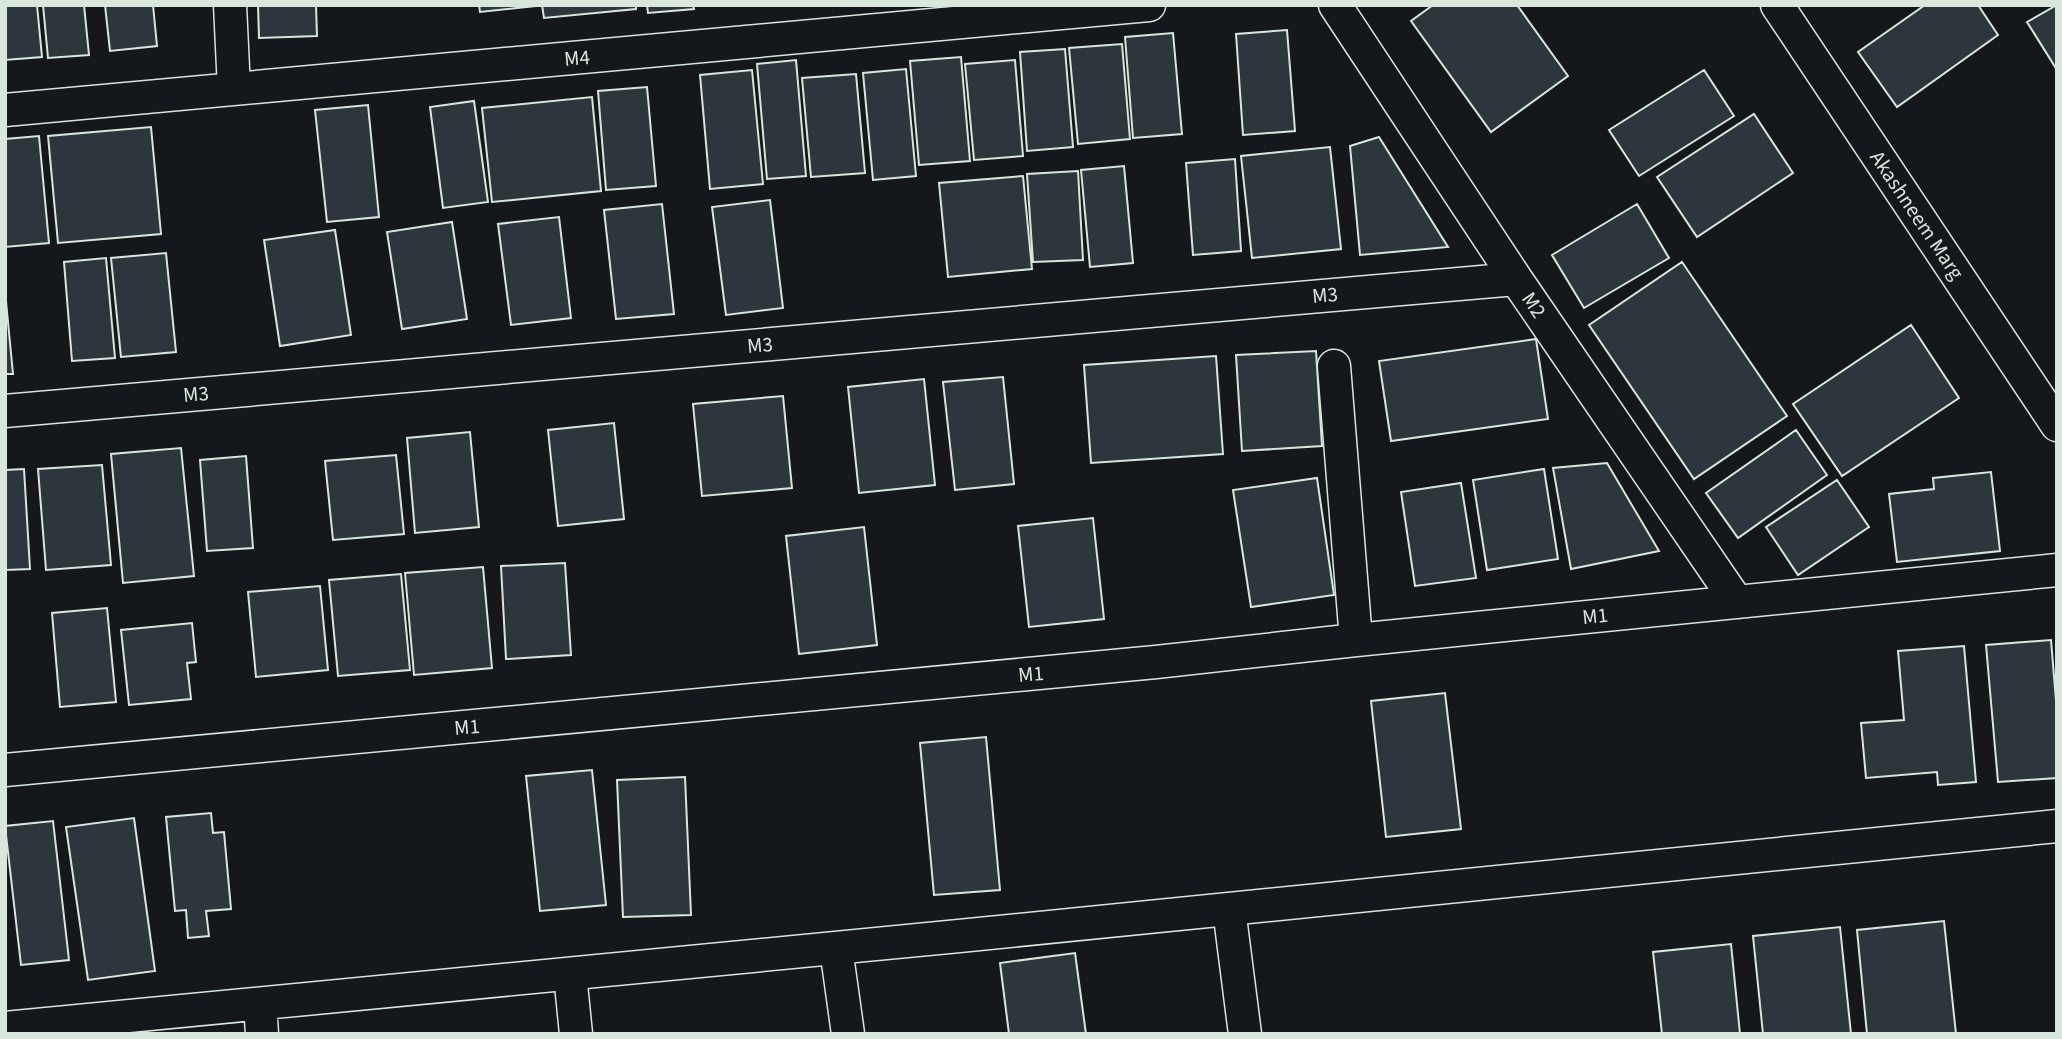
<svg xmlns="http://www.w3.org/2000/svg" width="2062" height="1039" font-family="'Source Sans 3',sans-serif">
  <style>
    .building { fill: #2c363c; stroke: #d8e6dc; stroke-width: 2 }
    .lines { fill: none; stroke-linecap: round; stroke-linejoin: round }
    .street-casing { stroke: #d8e6dc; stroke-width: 35 }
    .street { stroke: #14181c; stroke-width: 32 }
    .labels { text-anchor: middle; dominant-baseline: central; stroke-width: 5; stroke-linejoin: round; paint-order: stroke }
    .street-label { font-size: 21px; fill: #d8e6dc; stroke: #14181c }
  </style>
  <rect width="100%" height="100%" fill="#14181c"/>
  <path class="building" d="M5,5H37L42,57L5,60Z
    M43,5H84L89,55L48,58Z
    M105,5H153L157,46L110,51Z
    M258,5H316L317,36L259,38Z
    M479,5H535V6L480,12Z
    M542,5H636V9L544,18Z
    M647,5H693L694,9L648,13Z
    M1433,5H1517L1568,76L1491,132L1411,21Z
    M1925,5H1978L1998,35L1897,107L1858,52Z
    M2057,5V70L2027,22Z
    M1287,30L1295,131L1243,135L1236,34Z
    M1173,33L1182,134L1133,138L1125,37Z
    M1122,44L1130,139L1078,144L1069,48Z
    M1065,49L1073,147L1027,151L1020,52Z
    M961,57L970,161L919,165L910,61Z
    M796,60L806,176L767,179L757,64Z
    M1015,60L1023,156L974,160L965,64Z
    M906,69L916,176L873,180L863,73Z
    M752,70L763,184L710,189L700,75Z
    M1704,70L1734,116L1639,176L1609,130Z
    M856,74L865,173L811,177L802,78Z
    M647,87L656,186L606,190L598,91Z
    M592,97L601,191L492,202L482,108Z
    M474,101L488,202L443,208L430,107Z
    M368,105L379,217L327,222L315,110Z
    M1754,114L1793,173L1697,237L1657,177Z
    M151,127L161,234L58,243L48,136Z
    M39,136L49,243L5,247V139Z
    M1379,137L1448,247L1360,255L1350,146Z
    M1330,147L1341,249L1252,258L1241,156Z
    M1235,159L1241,251L1193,255L1186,163Z
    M1124,166L1133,263L1090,267L1081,170Z
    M1078,171L1083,260L1033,262L1027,174Z
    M1023,176L1032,269L948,277L939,183Z
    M770,200L783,308L726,315L712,207Z
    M662,204L674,314L616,319L604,210Z
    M1637,204L1669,258L1584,308L1552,255Z
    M559,217L571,318L511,325L498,224Z
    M452,222L467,319L402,329L387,232Z
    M335,230L351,335L280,346L264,240Z
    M166,253L176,352L121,357L111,258Z
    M106,258L115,358L72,361L64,262Z
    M1682,262L1787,416L1694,479L1589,325Z
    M5,291L13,374H5Z
    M1911,325L1959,398L1842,476L1793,404Z
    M1536,339L1548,419L1391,441L1379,361Z
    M1316,351L1322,446L1242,451L1236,355Z
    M1216,356L1223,454L1091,463L1084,365Z
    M1003,377L1014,484L955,490L943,382Z
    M924,379L935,485L859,493L848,387Z
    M783,396L792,488L702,496L693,404Z
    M614,423L624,519L558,526L548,430Z
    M1796,430L1827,475L1738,538L1706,493Z
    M470,432L479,527L415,533L407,438Z
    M181,448L194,576L123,583L111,454Z
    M396,455L404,534L333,540L325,461Z
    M246,456L253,548L207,551L200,460Z
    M1607,463L1659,551L1571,569L1553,468Z
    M102,465L111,565L46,570L38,469Z
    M24,469L30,569L5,570V470Z
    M1544,469L1558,559L1487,570L1473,480Z
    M1991,472L2000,551L1897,562L1889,494L1934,489L1933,478Z
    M1317,478L1334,595L1251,607L1233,490Z
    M1837,480L1869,527L1798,575L1766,527Z
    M1461,483L1476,578L1415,586L1401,492Z
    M1093,518L1104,619L1029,627L1018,526Z
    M864,527L877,645L799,654L786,536Z
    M565,563L571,655L506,659L501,566Z
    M483,567L492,668L414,675L405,573Z
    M401,574L410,670L338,676L329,580Z
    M320,586L328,670L256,677L248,592Z
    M107,608L116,702L60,707L52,613Z
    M192,623L196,662L187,663L191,699L129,705L121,630Z
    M2051,640L2057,713V778L1998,782L1986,645Z
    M1964,646L1976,782L1938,785L1937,772L1866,778L1861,723L1904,720L1898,651Z
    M1445,693L1461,829L1386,837L1371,701Z
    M986,737L1000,890L934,895L920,743Z
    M592,770L606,905L540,911L526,776Z
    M685,777L691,915L623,917L617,780Z
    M211,813L213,833L224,832L231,909L206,911L209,936L188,938L186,910L175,911L166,817Z
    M134,818L155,971L88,980L66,827Z
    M53,821L69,960L21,965L5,826Z
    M1944,921L1956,1034H1867L1857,930Z
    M1840,927L1851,1034H1763L1753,936Z
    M1731,944L1740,1034H1662L1653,952Z
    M1075,953L1086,1034H1009L1000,963Z"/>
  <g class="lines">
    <defs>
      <path id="street" d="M230,5L234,89
        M1335,5L1516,279L1737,602
        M1777,5L2057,425
        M5,110L1149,5
        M1334,366L1356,640
        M5,411L1516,279
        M5,770L1156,662L1356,640L2057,570
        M1229,909L1245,1034
        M836,948L848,1034
        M570,974L576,1034
        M260,1004L262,1034
        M5,1028L959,936L2057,826"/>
    </defs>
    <use href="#street" class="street-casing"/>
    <use href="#street" class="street"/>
  </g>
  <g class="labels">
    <g class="street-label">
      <text transform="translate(577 58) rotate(-5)">M4</text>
      <text transform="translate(1917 215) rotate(56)">Akashneem Marg</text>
      <text transform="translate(1325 295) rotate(-5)">M3</text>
      <text transform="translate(1534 305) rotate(56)">M2</text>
      <text transform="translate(760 345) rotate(-5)">M3</text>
      <text transform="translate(196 394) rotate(-5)">M3</text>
      <text transform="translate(1595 616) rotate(-6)">M1</text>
      <text transform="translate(1031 674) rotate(-5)">M1</text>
      <text transform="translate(467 727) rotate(-5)">M1</text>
    </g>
  </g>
  <rect width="2062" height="1039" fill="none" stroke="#d8e6dc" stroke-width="14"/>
</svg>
